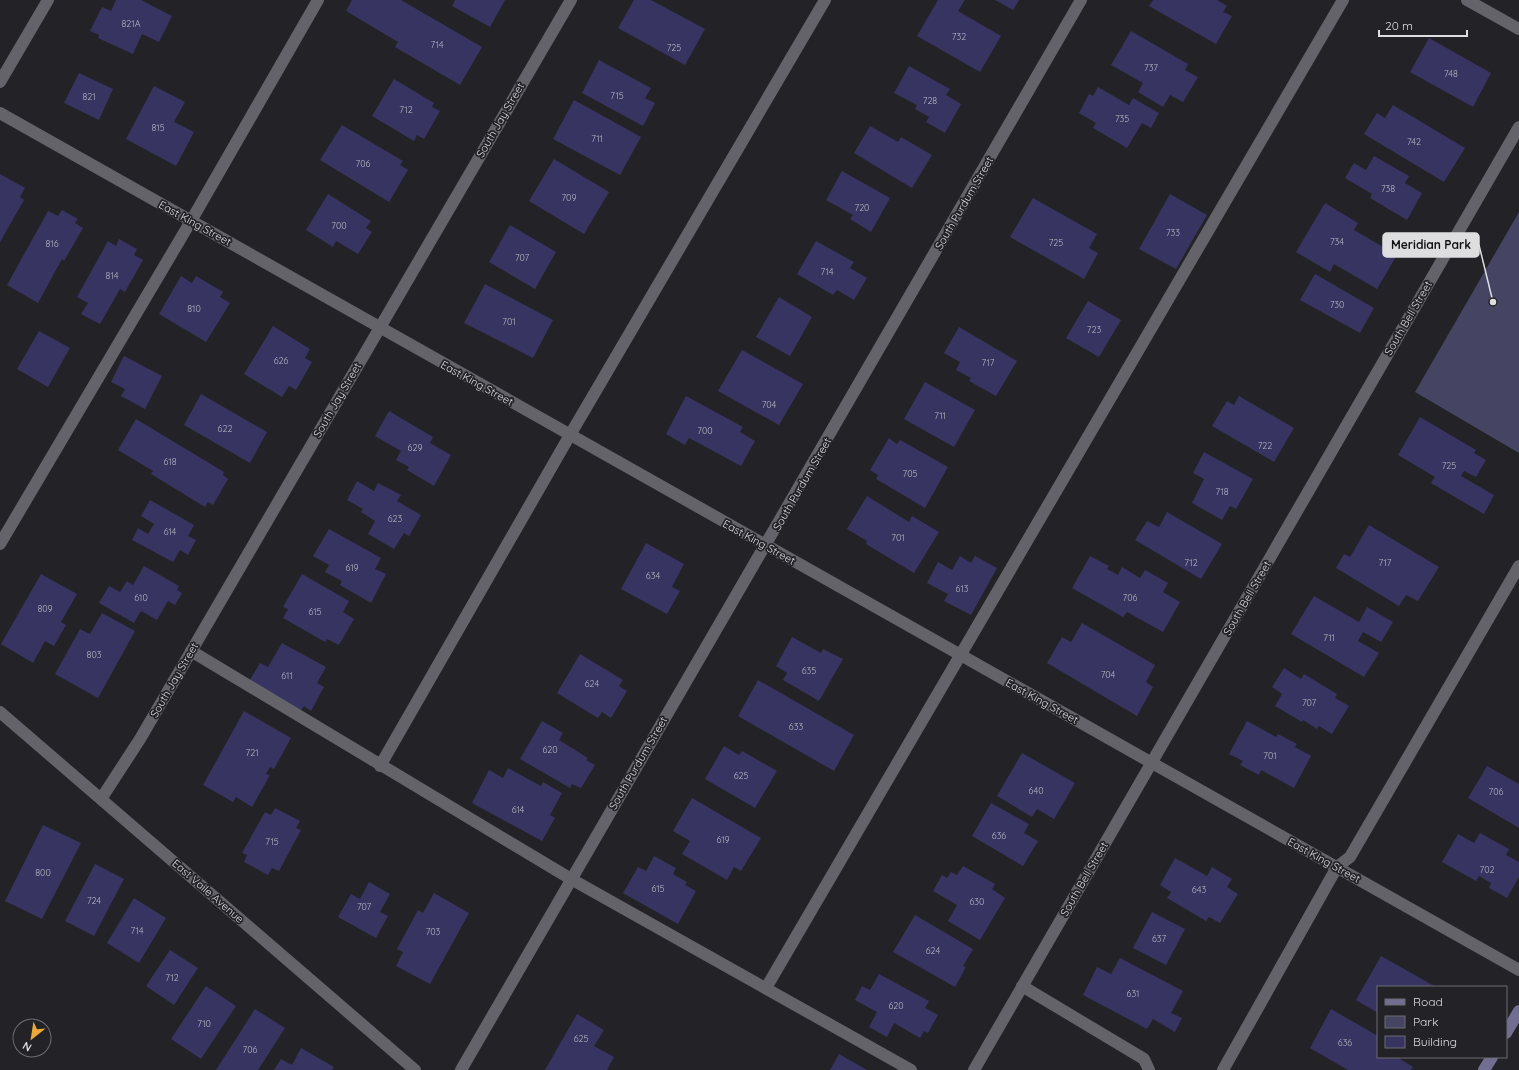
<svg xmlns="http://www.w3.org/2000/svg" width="1519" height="1070" font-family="Quicksand,sans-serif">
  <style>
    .green { fill: #454462 }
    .building { fill: #383461 }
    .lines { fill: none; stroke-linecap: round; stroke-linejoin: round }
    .service { stroke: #636369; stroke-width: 12 }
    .minor { stroke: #636369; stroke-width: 12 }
    .tertiary { stroke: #636369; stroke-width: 12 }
    .secondary { stroke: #716e92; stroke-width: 12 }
    .labels { text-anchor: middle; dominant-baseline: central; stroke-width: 3.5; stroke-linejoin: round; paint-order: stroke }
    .number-label { font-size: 9px; fill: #b4b4c1 }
    .street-label { font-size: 11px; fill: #dedee1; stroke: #222227 }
    .leader { fill: none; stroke: #dedee1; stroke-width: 1.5 }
    .callout-dot { fill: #dedee1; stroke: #222227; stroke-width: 1.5 }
    .callout { fill: #dedee1; stroke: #dedee1; stroke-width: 1.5 }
    .callout-label { font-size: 12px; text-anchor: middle; font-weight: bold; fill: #111 }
  </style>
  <rect width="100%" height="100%" fill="#222227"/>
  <path class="green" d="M1519,212V453L1415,392Z"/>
  <path class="building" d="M116,0H141L172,16L159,42L142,34L133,54L98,38L99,35L90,31L102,7L111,11Z
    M352,0H401L482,47L460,85L395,47L398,42L346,11Z
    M455,0H505L490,27L452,6Z
    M634,0H651L705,29L685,65L618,28Z
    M938,0H965L958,11L1001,36L980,72L917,36Z
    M995,0H1019L1013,10Z
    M1153,0H1217L1227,6L1223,12L1232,16L1216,44L1149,6Z
    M1131,31L1188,64L1185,70L1198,77L1183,102L1170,95L1163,107L1138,92L1143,83L1111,65Z
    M1429,38L1491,73L1473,107L1410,72Z
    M599,60L651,88L645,98L655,103L643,126L582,93Z
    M909,66L950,89L946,95L961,104L945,133L926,122L929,117L915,109L917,105L894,93Z
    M79,73L113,89L99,120L64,103Z
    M394,79L434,103L432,107L440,111L424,139L417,135L414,141L372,116Z
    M154,86L185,102L174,122L194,132L176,166L126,139Z
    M1098,87L1129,105L1133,98L1159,113L1151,128L1142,123L1127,148L1093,128L1096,123L1079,113L1089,94L1093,96Z
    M574,100L641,137L620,175L553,139Z
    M1393,105L1465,148L1444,182L1364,134L1377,113L1385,118Z
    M342,125L403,161L400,165L408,170L389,202L320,160Z
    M870,126L898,142L901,137L932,155L912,188L854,153Z
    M1374,156L1409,176L1405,183L1422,193L1407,220L1370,198L1372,194L1345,178L1354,163L1366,170Z
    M554,159L609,192L584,234L529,201Z
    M842,171L890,198L871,232L850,219L853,215L826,200Z
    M0,174L25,188L20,197L24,200L0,242Z
    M328,194L371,221L366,228L372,232L358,254L336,241L333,247L306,230Z
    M1170,194L1207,215L1176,269L1139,249Z
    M1033,198L1097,234L1089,248L1098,253L1084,279L1010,237Z
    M1325,203L1358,223L1354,230L1397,255L1377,289L1334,264L1330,272L1296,252Z
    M62,210L78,219L75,223L83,228L64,261L62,259L38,303L7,285L48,211L58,216Z
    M510,225L556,252L535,289L489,262Z
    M119,239L137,249L134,255L143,260L125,292L120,289L100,324L81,314L88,303L77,297L108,241L116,246Z
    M816,241L854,262L850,268L867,278L854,300L837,290L833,295L797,274Z
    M1315,274L1374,308L1360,333L1300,300Z
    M181,276L192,283L196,276L223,292L220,297L230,303L206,342L159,314Z
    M485,284L553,320L533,358L464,323Z
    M779,297L812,317L790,356L756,337Z
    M1088,301L1121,320L1099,357L1066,338Z
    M273,326L310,349L305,358L312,362L296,390L289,386L282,397L244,374Z
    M959,327L1017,361L996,396L969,381L971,378L956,370L960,362L944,353Z
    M39,331L70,348L48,387L17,369Z
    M742,350L803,384L779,425L718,391Z
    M124,356L162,376L145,409L121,396L125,389L111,382Z
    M925,382L975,410L954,447L904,419Z
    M201,394L267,432L250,463L184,425Z
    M686,396L743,427L740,432L755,441L741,466L689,438L685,445L666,434Z
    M1239,396L1294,428L1274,462L1212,426L1227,401L1234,405Z
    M389,411L433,437L430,443L451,455L434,486L407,470L409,467L396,460L401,451L375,436Z
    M1420,417L1476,450L1474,453L1486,460L1476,477L1464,471L1461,476L1494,495L1484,514L1431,483L1435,477L1398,455Z
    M136,419L224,472L223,475L228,479L213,505L208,502L205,507L151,474L153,471L118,450Z
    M889,438L897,444L900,440L948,467L925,508L876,479L878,475L870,470Z
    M1204,452L1253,479L1236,509L1230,506L1222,520L1192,503L1204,479L1193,473Z
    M357,481L374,491L378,483L401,495L397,501L421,515L409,536L404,533L394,549L368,534L375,521L361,512L363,509L347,500Z
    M867,496L909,522L912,516L939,532L914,573L866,544L867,541L847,529Z
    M150,500L194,525L188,536L196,540L188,555L180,550L173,562L132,540L138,528L148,534L154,524L141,516Z
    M1167,512L1222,544L1201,579L1135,540L1147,521L1159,527Z
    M1369,525L1439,567L1418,601L1406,595L1399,606L1336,568L1344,554L1350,557Z
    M329,529L381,558L375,569L386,574L371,603L340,585L342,581L325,572L329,565L313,556Z
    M646,543L684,564L672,587L680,591L667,614L621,589Z
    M960,556L971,563L975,556L997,568L971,615L944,601L948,594L927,583L938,562L952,570Z
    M1090,556L1109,566L1107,569L1118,575L1122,567L1140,578L1145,570L1168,583L1163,592L1180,602L1163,632L1127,612L1123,617L1072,588Z
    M144,566L179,586L177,590L182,593L175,605L168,601L157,620L141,611L134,623L99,603L109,586L120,592L127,581L133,585Z
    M41,574L77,594L61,622L66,625L54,646L45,641L33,663L1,644Z
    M302,574L349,601L343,612L354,619L339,645L327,639L325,642L283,618L288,609L283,607Z
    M1314,596L1359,622L1367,607L1393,622L1381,642L1363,632L1358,641L1379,653L1364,677L1291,634Z
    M102,613L135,631L98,698L55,674L80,629L90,634Z
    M1082,623L1155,665L1146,682L1153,687L1137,716L1047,663L1062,637L1071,642Z
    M792,637L821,653L823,649L843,659L819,701L783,680L787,673L776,666Z
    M282,643L326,667L317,683L324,687L311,711L304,706L300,712L248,683L260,663L268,667Z
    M580,654L623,680L619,686L627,691L611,718L602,712L598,718L557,693Z
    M1284,668L1301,679L1304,674L1337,694L1335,698L1349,706L1332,734L1319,726L1317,729L1303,720L1302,722L1275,706L1282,694L1272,687Z
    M758,680L854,735L834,771L738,716Z
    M244,711L291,738L274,769L270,767L266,774L270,775L252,807L236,797L233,802L203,785Z
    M542,721L563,733L559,740L588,758L586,760L595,765L581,788L572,784L570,788L520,759Z
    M1247,721L1276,737L1278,734L1297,744L1295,747L1311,756L1294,788L1261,770L1259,775L1240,765L1243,761L1229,754Z
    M724,746L739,755L742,751L777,771L755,808L705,779Z
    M1022,753L1075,783L1054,819L1037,809L1032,817L997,796Z
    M1487,766L1519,784V828L1468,798Z
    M508,768L541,786L543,782L562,793L550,815L555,818L542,841L472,803L489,770L503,778Z
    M692,798L761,838L741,871L734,867L727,880L682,854L690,841L673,831Z
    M991,803L1029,824L1024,833L1038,841L1023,866L972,836Z
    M275,808L300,821L296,828L301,830L279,871L272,868L268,875L244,862L247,855L242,853L265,812L271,815Z
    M43,825L81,843L42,919L5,901Z
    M1480,833L1509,849L1506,855L1519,862V877L1507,898L1489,888L1491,883L1479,876L1476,881L1442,862L1458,834L1474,843Z
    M654,856L676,868L673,874L687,882L685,885L696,891L678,924L623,893L638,867L646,871Z
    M1175,858L1207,876L1212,867L1232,879L1227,887L1238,894L1220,923L1209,917L1206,921L1167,898L1171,892L1160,885Z
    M95,864L124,879L94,936L65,921Z
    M963,866L995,884L992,889L1005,898L980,940L948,921L957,905L933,891L942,875L947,878L951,872L957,875Z
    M369,882L390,894L380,912L388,916L376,938L338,917L351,894L360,899Z
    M434,893L469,913L430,984L396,966L403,952L397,949L418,910L423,913Z
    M134,898L166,918L139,963L107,943Z
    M1152,912L1185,929L1166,965L1133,948Z
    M915,915L973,949L963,966L966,967L955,987L893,952Z
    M170,950L198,968L174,1005L146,986Z
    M1381,956L1436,987H1378V1013L1356,1000Z
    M1120,958L1183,991L1171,1013L1182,1018L1175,1032L1153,1019L1147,1029L1083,995L1097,967L1111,974Z
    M879,974L929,1001L925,1008L938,1015L928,1033L924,1031L920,1038L894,1023L887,1037L869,1027L877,1012L855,1000L862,986L870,990Z
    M206,986L236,1006L201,1059L171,1039Z
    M255,1009L285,1028L258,1070H216Z
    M1331,1009L1378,1036V1057H1397L1413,1067L1411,1070H1348L1310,1048Z
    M577,1014L604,1030L594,1046L614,1057L607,1070H545Z
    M301,1048L334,1067L332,1070H274L281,1059L292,1065Z
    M839,1054L867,1070H830Z"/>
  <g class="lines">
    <path class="service" d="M0,82L48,0
      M0,544L191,221L318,0
      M191,651L571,879L911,1070
      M380,766L570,435L825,0
      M1022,986L1144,1059L1149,1070
      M766,988L1343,0
      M1223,1070L1337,867L1350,857L1519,566"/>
    <path class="minor" d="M1467,0L1519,29
      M0,113L1519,970
      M101,799L140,739L571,0
      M461,1070L1081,0
      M974,1070L1519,127"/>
    <path class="tertiary" d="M0,712L415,1070"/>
    <path class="secondary" d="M1506,1033L1519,1011
      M1484,1070L1492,1057"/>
  </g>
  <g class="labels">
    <g class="number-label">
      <text x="131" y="23">821A</text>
      <text x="959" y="36">732</text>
      <text x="437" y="44">714</text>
      <text x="674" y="47">725</text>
      <text x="1151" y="67">737</text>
      <text x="1451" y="73">748</text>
      <text x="617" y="95">715</text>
      <text x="89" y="96">821</text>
      <text x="930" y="100">728</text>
      <text x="406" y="109">712</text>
      <text x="1122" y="118">735</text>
      <text x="158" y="127">815</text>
      <text x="597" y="138">711</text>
      <text x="1414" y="141">742</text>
      <text x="363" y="163">706</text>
      <text x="1388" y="188">738</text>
      <text x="569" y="197">709</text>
      <text x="862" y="207">720</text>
      <text x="339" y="225">700</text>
      <text x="1173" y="232">733</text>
      <text x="1337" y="241">734</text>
      <text x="1056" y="242">725</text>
      <text x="52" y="243">816</text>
      <text x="522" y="257">707</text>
      <text x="827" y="271">714</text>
      <text x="112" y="275">814</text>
      <text x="1337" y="304">730</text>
      <text x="194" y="308">810</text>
      <text x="509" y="321">701</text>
      <text x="1094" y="329">723</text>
      <text x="281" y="360">626</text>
      <text x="988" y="362">717</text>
      <text x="769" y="404">704</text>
      <text x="940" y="415">711</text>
      <text x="225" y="428">622</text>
      <text x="705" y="430">700</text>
      <text x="1265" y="445">722</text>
      <text x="415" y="447">629</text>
      <text x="170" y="461">618</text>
      <text x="1449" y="465">725</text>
      <text x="910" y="473">705</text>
      <text x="1222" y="491">718</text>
      <text x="395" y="518">623</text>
      <text x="170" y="531">614</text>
      <text x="898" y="537">701</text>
      <text x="1191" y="562">712</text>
      <text x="1385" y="562">717</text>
      <text x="352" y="567">619</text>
      <text x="653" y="575">634</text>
      <text x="962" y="588">613</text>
      <text x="141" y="597">610</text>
      <text x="1130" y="597">706</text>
      <text x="45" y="608">809</text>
      <text x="315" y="611">615</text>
      <text x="1329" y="637">711</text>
      <text x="94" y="654">803</text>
      <text x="809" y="670">635</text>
      <text x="1108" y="674">704</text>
      <text x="287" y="675">611</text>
      <text x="592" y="683">624</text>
      <text x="1309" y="702">707</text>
      <text x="796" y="726">633</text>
      <text x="550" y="749">620</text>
      <text x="252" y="752">721</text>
      <text x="1270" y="755">701</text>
      <text x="741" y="775">625</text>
      <text x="1036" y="790">640</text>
      <text x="1496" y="791">706</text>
      <text x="518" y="809">614</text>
      <text x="999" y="835">636</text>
      <text x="723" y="839">619</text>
      <text x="272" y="841">715</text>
      <text x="1487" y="869">702</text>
      <text x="43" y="872">800</text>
      <text x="658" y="888">615</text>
      <text x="1199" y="889">643</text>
      <text x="94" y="900">724</text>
      <text x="977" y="901">630</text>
      <text x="364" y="906">707</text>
      <text x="137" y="930">714</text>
      <text x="433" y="931">703</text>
      <text x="1159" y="938">637</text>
      <text x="933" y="950">624</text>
      <text x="172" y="977">712</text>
      <text x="1133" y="993">631</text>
      <text x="896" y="1005">620</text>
      <text x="204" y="1023">710</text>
      <text x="581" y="1038">625</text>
      <text x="1345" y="1042">636</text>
      <text x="250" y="1049">706</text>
    </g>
    <g class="street-label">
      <text transform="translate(500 120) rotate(-60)">South Jay Street</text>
      <text transform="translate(964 203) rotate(-60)">South Purdum Street</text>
      <text transform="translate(195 223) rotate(29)">East King Street</text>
      <text transform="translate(1408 318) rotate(-60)">South Bell Street</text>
      <text transform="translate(477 383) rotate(29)">East King Street</text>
      <text transform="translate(337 400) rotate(-60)">South Jay Street</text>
      <text transform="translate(802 484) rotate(-60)">South Purdum Street</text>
      <text transform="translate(759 542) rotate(29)">East King Street</text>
      <text transform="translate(1247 598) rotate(-60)">South Bell Street</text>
      <text transform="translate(174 680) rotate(-60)">South Jay Street</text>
      <text transform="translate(1042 701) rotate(29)">East King Street</text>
      <text transform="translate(638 763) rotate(-60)">South Purdum Street</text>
      <text transform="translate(1324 860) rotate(29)">East King Street</text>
      <text transform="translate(1084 879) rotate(-60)">South Bell Street</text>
      <text transform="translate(208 891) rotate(41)">East Vaile Avenue</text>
    </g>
  </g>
  <path class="leader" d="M1493 302L1479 245"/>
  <circle class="callout-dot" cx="1493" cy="302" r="4"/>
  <rect class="callout" x="1383" y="233" width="96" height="24" rx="4"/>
  <g class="callout-label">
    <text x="1431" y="249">Meridian Park</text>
  </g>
  <rect x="1377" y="986" width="130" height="72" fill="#222227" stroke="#6d6d71"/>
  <rect x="1385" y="999" width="20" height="6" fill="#716e92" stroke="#6d6d71"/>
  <text x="1413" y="1006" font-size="12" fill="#dedee1">Road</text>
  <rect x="1385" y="1016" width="20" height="12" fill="#454462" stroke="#6d6d71"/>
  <text x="1413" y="1026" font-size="12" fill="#dedee1">Park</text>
  <rect x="1385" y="1036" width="20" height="12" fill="#383461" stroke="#6d6d71"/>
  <text x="1413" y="1046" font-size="12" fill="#dedee1">Building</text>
  <g transform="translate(32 1038) rotate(210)"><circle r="19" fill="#222227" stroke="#6d6d71"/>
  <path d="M0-3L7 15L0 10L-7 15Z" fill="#eba93a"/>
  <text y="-6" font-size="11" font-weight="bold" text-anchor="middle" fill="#dedee1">N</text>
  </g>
  <path d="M1379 30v6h88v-6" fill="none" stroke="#dedee1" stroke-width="2"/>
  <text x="1385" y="30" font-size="12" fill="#dedee1" stroke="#222227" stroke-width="3" paint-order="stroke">20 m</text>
</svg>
